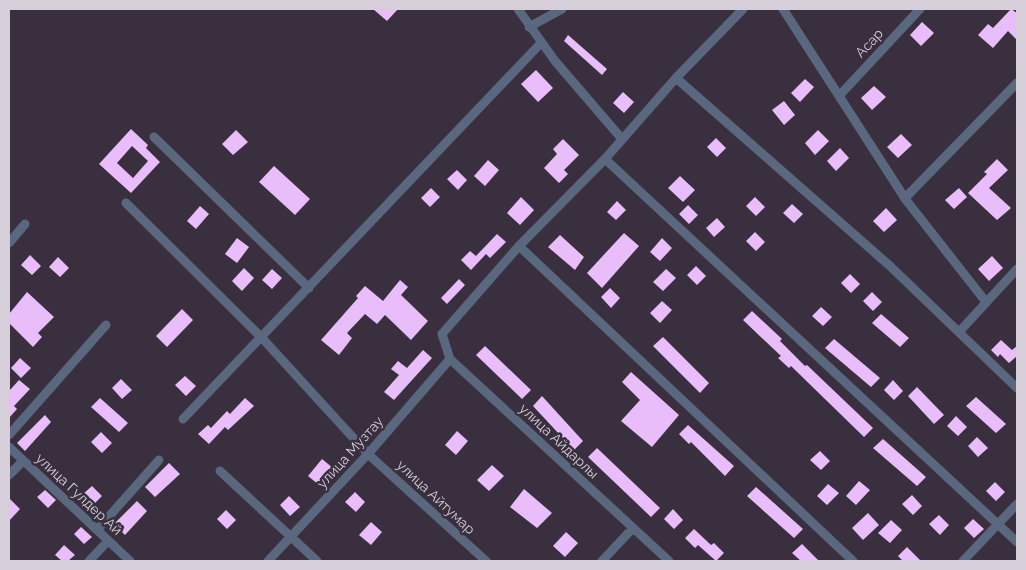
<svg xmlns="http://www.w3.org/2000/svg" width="1026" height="570" font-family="Raleway,sans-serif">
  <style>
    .building { fill: #e9bdfa; fill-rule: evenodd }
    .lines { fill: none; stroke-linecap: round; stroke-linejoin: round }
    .minor { stroke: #59677f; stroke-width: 9 }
    .labels { text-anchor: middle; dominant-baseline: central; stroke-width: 5; stroke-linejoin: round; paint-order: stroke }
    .street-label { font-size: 14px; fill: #d6cfd9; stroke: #3a2f3e }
  </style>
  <rect width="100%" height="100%" fill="#3a2f3e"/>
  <path class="building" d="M373,9H398L387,21Z
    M1011,9L1017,13V40L1008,31L993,48L978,35L988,24L993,28Z
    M922,22L934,33L921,46L910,35Z
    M568,35L607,69L602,75L564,41Z
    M536,70L553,88L538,102L521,84Z
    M805,79L814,87L800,102L791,93Z
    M874,86L886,97L872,110L861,98Z
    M623,92L634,102L624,113L613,103Z
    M784,101L795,115L784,125L772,110Z
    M131,129L148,145L146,148L160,162L131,193L99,164ZM132,146L148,161L133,178L117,163Z
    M236,130L248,142L233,155L222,144Z
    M818,130L829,141L815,155L805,143Z
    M901,134L912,145L898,158L887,147Z
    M716,138L726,148L717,157L707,147Z
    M563,139L579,155L564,170L568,174L559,183L544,168L557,154L553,149Z
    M840,148L849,158L836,171L827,161Z
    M997,159L1008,170L989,188L1011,208L997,220L968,193L987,174L984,172Z
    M488,160L499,170L485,186L474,176Z
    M274,166L310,199L295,215L259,182Z
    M457,170L467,180L458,190L447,179Z
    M680,176L695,190L683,202L668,188Z
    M431,188L440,197L430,207L421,198Z
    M959,188L967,197L954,209L945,200Z
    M521,197L534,210L520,225L507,213Z
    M755,197L765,207L756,216L746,206Z
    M617,201L626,210L616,220L607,212Z
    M792,204L803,214L794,223L783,213Z
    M688,205L698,215L689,224L679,214Z
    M200,206L209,214L196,229L187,221Z
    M886,208L897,220L884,232L873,221Z
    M717,218L725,227L714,237L706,228Z
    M755,232L765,242L756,251L746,241Z
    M624,233L639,246L602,288L587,273Z
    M497,234L506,242L490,258L486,254L471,270L461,260L470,251L476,256Z
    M560,235L584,257L575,270L548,247Z
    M237,238L249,247L237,263L225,254Z
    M662,238L672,248L660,261L650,252Z
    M30,255L41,266L32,275L21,265Z
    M992,256L1003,268L989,281L978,269Z
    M58,257L69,268L60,277L49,267Z
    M696,266L706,276L697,285L687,275Z
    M244,268L254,278L242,291L232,281Z
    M272,269L282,278L272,289L262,280Z
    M666,269L676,278L663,291L653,282Z
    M850,274L860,284L851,293L841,283Z
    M459,279L465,285L447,304L441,298Z
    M400,280L408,287L401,295L428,321L411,340L385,315L377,324L365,314L347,333L352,338L339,355L321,340L358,298L356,296L365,286L383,301Z
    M610,288L620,298L611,308L601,297Z
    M27,292L54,317L38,333L42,337L33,347L9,323V314Z
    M872,292L882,302L873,311L863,301Z
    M662,301L672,310L660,323L650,313Z
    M821,307L832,317L823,326L812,316Z
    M182,309L193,320L167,347L156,336Z
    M752,311L782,339L780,341L805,366L807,365L873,428L864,437L791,366L789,368L778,358L781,356L743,320Z
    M881,314L909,338L900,347L872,323Z
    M663,337L709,383L700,393L653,346Z
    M834,339L880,378L871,387L825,348Z
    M1001,340L1012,350L1017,346V356L1009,363L1000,354L998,357L991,350Z
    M485,346L531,390L522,399L476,355Z
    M423,350L432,358L394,400L384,392L399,375L391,369L398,361L407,368Z
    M20,358L31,368L21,378L11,368Z
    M631,372L679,415L652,447L621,421L640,400L622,382Z
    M185,376L196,386L186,396L175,385Z
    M121,379L132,390L122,399L112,388Z
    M19,380L30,389L14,406L17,409L9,418V391Z
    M893,380L903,391L894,400L884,390Z
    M917,387L944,415L934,424L908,396Z
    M542,396L583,441L574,450L533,406Z
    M976,397L1006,424L996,433L966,406Z
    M100,398L128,423L119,432L91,407Z
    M245,398L254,406L228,430L225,427L209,444L198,434L208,425L211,428L227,411L230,414Z
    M45,415L51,422L25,451L17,443Z
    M956,416L967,427L958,436L947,426Z
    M688,425L734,466L725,476L691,442L689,444L679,434Z
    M457,431L468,441L456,455L445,445Z
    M101,432L112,443L102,453L91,442Z
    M977,437L988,448L978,457L968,446Z
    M883,439L926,477L917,486L873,448Z
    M597,448L660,508L651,517L588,457Z
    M820,451L830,461L821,470L810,460Z
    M322,459L333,468L319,485L308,476Z
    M169,463L180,474L155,497L145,487Z
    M492,465L504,476L489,491L477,480Z
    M859,481L870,490L856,505L846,496Z
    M995,482L1005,492L996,501L986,491Z
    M828,484L839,493L827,505L817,496Z
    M92,486L102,496L93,505L82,495Z
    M756,487L803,529L794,538L747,496Z
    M524,489L552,513L537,528L510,507Z
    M45,490L56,500L48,508L37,497Z
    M355,492L365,502L356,512L345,502Z
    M912,495L922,506L913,515L902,504Z
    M289,496L300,507L290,516L280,505Z
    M9,498L20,509L9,521Z
    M137,501L147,511L125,535L114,524Z
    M673,509L683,520L674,529L664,519Z
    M226,510L236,520L227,529L217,519Z
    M868,513L879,525L863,540L852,528Z
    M939,515L949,525L940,535L929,524Z
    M973,519L984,529L974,538L964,528Z
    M891,520L902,530L890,543L878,533Z
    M371,522L382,532L371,545L359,535Z
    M81,527L92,537L84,544L74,534Z
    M694,529L711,545L714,543L724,553L716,561L698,545L695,548L685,538Z
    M566,532L578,543L565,557L553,546Z
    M802,544L819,561H801L792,553Z
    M64,545L75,555L68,561H62L55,555Z
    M907,547L921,561H903L898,556Z"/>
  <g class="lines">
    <path class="minor" d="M518,9L555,61L622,139
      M783,9L906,200L986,302
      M529,27L562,9
      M676,78L890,266L1017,388
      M839,96L920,9
      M154,137L309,288
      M605,159L1017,542
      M906,197L1017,83
      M126,203L262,338L368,454L486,561
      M9,243L25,224
      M519,246L853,561
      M959,332L1017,269
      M183,419L541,43
      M9,435L106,325
      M9,447L130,561
      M220,471L317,561
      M9,475L23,461
      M97,530L159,460
      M89,561L108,541
      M268,561L368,454L450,359
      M602,561L633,528
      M669,561L450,359L442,334L519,246L605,159L676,78L743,9
      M963,561L1017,504"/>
  </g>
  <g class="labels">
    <g class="street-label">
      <text transform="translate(869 43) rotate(-47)">Асар</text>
      <text transform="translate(559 441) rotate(43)">улица Айдарлы</text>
      <text transform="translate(350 452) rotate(-48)">улица Музтау</text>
      <text transform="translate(79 494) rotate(43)">улица Гулдер Ай</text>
      <text transform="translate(436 497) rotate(43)">улица Айтумар</text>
    </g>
  </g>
  <rect width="1026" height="570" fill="none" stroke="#d6cfd9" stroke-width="20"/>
</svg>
